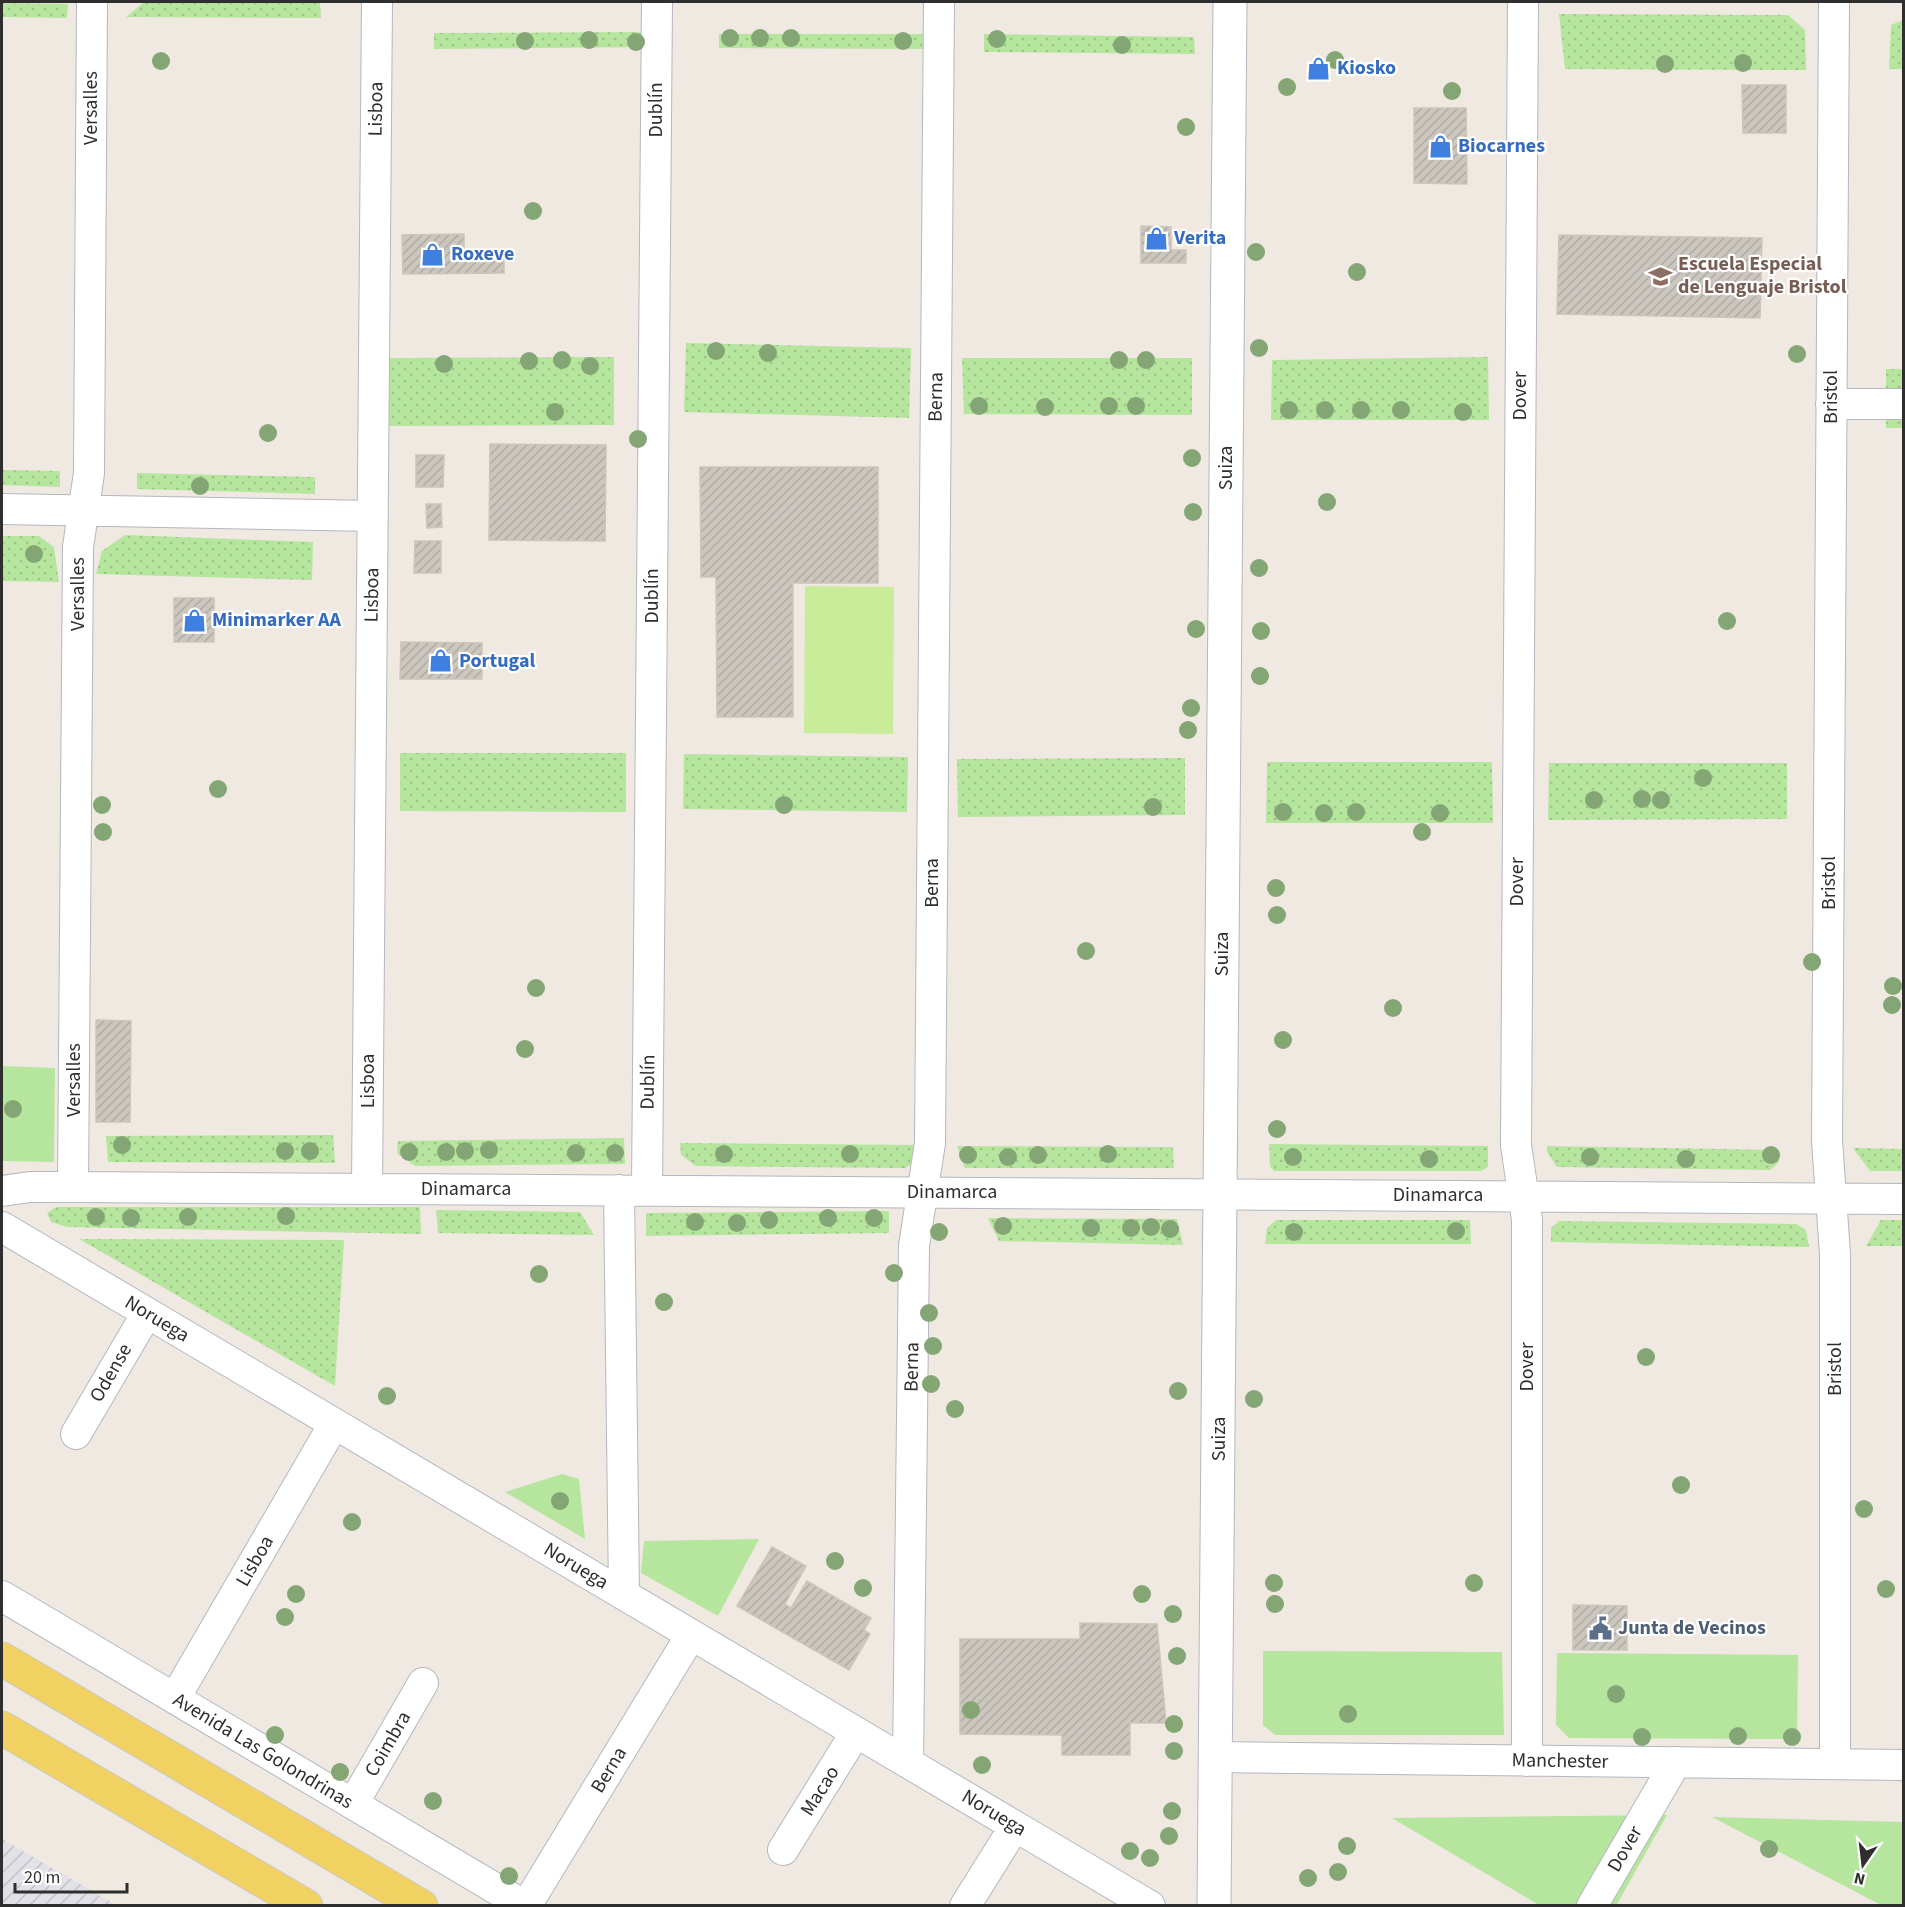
<svg xmlns="http://www.w3.org/2000/svg" width="1905" height="1907" font-family="'Source Sans 3',sans-serif">
  <style>
    .industrial { fill: url(#industrial-furrows) }
    .grass { fill: url(#grass-dots) }
    .park { fill: #b6e59e }
    .pitch { fill: #c9ec9a }
    .building { fill: url(#building-hatch); stroke: #cbc5ba; stroke-width: 1.5 }
    .lines { fill: none; stroke-linecap: round; stroke-linejoin: round }
    .minor-casing { stroke: #b4b7c1; stroke-width: 32 }
    .tertiary-casing { stroke: #b4b7c1; stroke-width: 35 }
    .primary-casing { stroke: #c9c9c9; stroke-width: 35 }
    .minor { stroke: #fff; stroke-width: 30 }
    .tertiary { stroke: #fff; stroke-width: 33 }
    .primary { stroke: #f2d163; stroke-width: 33 }
    .tree { fill: #84a574 }
    .labels { text-anchor: middle; dominant-baseline: central; stroke-width: 4.5; stroke-linejoin: round; paint-order: stroke }
    .shop-label { font-size: 20px; font-weight: bold; fill: #366cbe; stroke: #fff; text-anchor: start }
    .street-label { font-size: 20px; fill: #2e2e2e; stroke: #fff }
    .education-label { font-size: 20px; font-weight: bold; fill: #785e54; stroke: #fff; text-anchor: start }
    .service-label { font-size: 20px; font-weight: bold; fill: #4e5e75; stroke: #fff; text-anchor: start }
  </style>
  <defs>
    <pattern id="industrial-furrows" width="10" height="10" patternUnits="userSpaceOnUse" patternTransform="scale(1.5)"><rect width="10" height="10" fill="#e3e1e8"/><path d="M-1 1l2-2M0 10L10 0M9 11l2-2" fill="none" stroke="#c3c1c7"/></pattern>
    <pattern id="grass-dots" width="8" height="8" patternUnits="userSpaceOnUse" patternTransform="scale(1.5)"><rect width="8" height="8" fill="#b6e59e"/><path d="M2 2h.1M6 6h.1" fill="none" stroke="#9dc588" stroke-width="1.8" stroke-linecap="round"/></pattern>
    <pattern id="building-hatch" width="6" height="6" patternUnits="userSpaceOnUse" patternTransform="scale(1.5)"><rect width="6" height="6" fill="#cbc7bf"/><path d="M-1 1l2-2M0 6l6-6M5 7l2-2" fill="none" stroke="#afaba4"/></pattern>
  </defs>
  <rect width="100%" height="100%" fill="#efe9e1"/>
  <path class="industrial" d="M2,1839L116,1905H2Z"/>
  <path class="grass" d="M2,3L68,4L67,18L2,17Z
    M143,3H320L321,18L126,17Z
    M1559,14L1788,15L1805,30L1806,70L1565,69Z
    M1903,20V69H1889L1891,25Z
    M652,32V47L434,49V33Z
    M719,34H928L927,49L719,48Z
    M984,34L1194,37L1195,54L984,52Z
    M686,343L911,348L909,418L684,412Z
    M614,357V425L389,426L388,358Z
    M1488,357L1489,420H1271L1272,360Z
    M962,358H1192V415L964,414Z
    M1886,369H1903V428H1886Z
    M2,470L60,471V487L2,485Z
    M137,473L315,477V494L137,489Z
    M125,535L313,542L312,580L96,574L102,551Z
    M2,536H39L54,547L59,582L2,581Z
    M400,753H626V812L400,811Z
    M684,754L908,757L907,812L683,809Z
    M1185,758V815L958,817L957,759Z
    M1267,762H1492L1493,823H1266Z
    M1549,763H1787V819L1548,820Z
    M333,1135L335,1163L108,1162L106,1136Z
    M624,1138L625,1164L415,1166L397,1153L398,1141Z
    M680,1143L919,1145V1160L905,1168L696,1166L681,1155Z
    M1269,1144L1488,1146V1167L1481,1171H1274L1270,1166Z
    M957,1146L1173,1147L1174,1168H965Z
    M1547,1146L1778,1150L1779,1162L1770,1170L1557,1167L1547,1152Z
    M1853,1148L1903,1149V1171H1870Z
    M56,1207H420L421,1234L67,1227L51,1222L47,1213Z
    M436,1210L580,1212L594,1235L438,1233Z
    M889,1211V1233L646,1236V1213Z
    M988,1218L1177,1219L1183,1245L999,1241Z
    M1276,1220H1470L1471,1244H1265L1267,1228Z
    M1881,1220H1903V1246H1866Z
    M1559,1221L1796,1224L1806,1230L1809,1247L1551,1242V1228Z
    M79,1239L344,1240L335,1386Z"/>
  <path class="park" d="M2,1066L55,1068L54,1162L2,1161Z
    M562,1474L579,1479L585,1539L505,1492Z
    M759,1539L718,1616L641,1573L644,1541Z
    M1263,1651L1502,1652L1504,1735H1275L1263,1725Z
    M1557,1653L1798,1655L1797,1739L1569,1738L1556,1725Z
    M1667,1815L1616,1906L1539,1905L1392,1818Z
    M1712,1817L1903,1822V1905H1881Z"/>
  <path class="pitch" d="M805,586L894,587L893,734L804,733Z"/>
  <path class="building" d="M1742,85H1786V133H1743Z
    M1414,108H1466L1467,184L1414,183Z
    M1141,226L1171,227V250H1186V263H1141Z
    M464,234V254H504V273L403,274L402,235Z
    M1559,235L1762,238L1760,318L1557,314Z
    M490,444L606,445L605,541L489,540Z
    M416,455H444L443,487H416Z
    M700,467H878V583H793V717H717L716,577H701Z
    M426,504H441L442,527L427,528Z
    M415,541H441V573H414Z
    M174,598H214V642H174Z
    M401,642L482,643V679H400Z
    M96,1020L131,1021L130,1122H96Z
    M772,1547L806,1566L785,1604L791,1608L807,1581L871,1618L864,1630L870,1634L849,1670L737,1606Z
    M1573,1605L1627,1606V1650H1573Z
    M1080,1623L1157,1624L1166,1723H1130V1755H1062V1735L960,1734V1639H1080Z"/>
  <g class="lines">
    <defs>
      <path id="minor" d="M1523,2L1516,1145L1527,1220V1761
        M1834,2L1827,1141L1835,1254V1764
        M1831,404H1904
        M2,509L373,516
        M73,1187L78,547L89,473L92,2
        M367,1188L377,2
        M619,1190L624,1595
        M647,1190L657,2
        M2,1191L30,1187H73L1904,1199
        M2,1227L1150,1906
        M76,1434L147,1313
        M2,1596L525,1906
        M175,1698L334,1424
        M1216,1757L1904,1765
        M908,1763L914,1246L930,1143L939,2
        M353,1804L423,1683
        M783,1850L856,1732
        M526,1906L691,1635
        M965,1906L1015,1826
        M1592,1906L1676,1762"/>
      <path id="tertiary" d="M1214,1906L1230,2"/>
      <path id="primary" d="M2,1659L421,1906
        M2,1728L306,1906"/>
    </defs>
    <use href="#minor" class="minor-casing"/>
    <use href="#tertiary" class="tertiary-casing"/>
    <use href="#primary" class="primary-casing"/>
    <use href="#minor" class="minor"/>
    <use href="#tertiary" class="tertiary"/>
    <use href="#primary" class="primary"/>
  </g>
  <g class="tree">
    <circle cx="730" cy="38" r="9"/>
    <circle cx="760" cy="38" r="9"/>
    <circle cx="791" cy="38" r="9"/>
    <circle cx="997" cy="39" r="9"/>
    <circle cx="589" cy="40" r="9"/>
    <circle cx="525" cy="41" r="9"/>
    <circle cx="903" cy="41" r="9"/>
    <circle cx="636" cy="42" r="9"/>
    <circle cx="1122" cy="45" r="9"/>
    <circle cx="1335" cy="60" r="9"/>
    <circle cx="161" cy="61" r="9"/>
    <circle cx="1743" cy="63" r="9"/>
    <circle cx="1665" cy="64" r="9"/>
    <circle cx="1287" cy="87" r="9"/>
    <circle cx="1452" cy="91" r="9"/>
    <circle cx="1186" cy="127" r="9"/>
    <circle cx="533" cy="211" r="9"/>
    <circle cx="1256" cy="252" r="9"/>
    <circle cx="1357" cy="272" r="9"/>
    <circle cx="1259" cy="348" r="9"/>
    <circle cx="716" cy="351" r="9"/>
    <circle cx="768" cy="353" r="9"/>
    <circle cx="1797" cy="354" r="9"/>
    <circle cx="562" cy="360" r="9"/>
    <circle cx="1119" cy="360" r="9"/>
    <circle cx="1146" cy="360" r="9"/>
    <circle cx="529" cy="361" r="9"/>
    <circle cx="444" cy="364" r="9"/>
    <circle cx="590" cy="366" r="9"/>
    <circle cx="979" cy="406" r="9"/>
    <circle cx="1109" cy="406" r="9"/>
    <circle cx="1136" cy="406" r="9"/>
    <circle cx="1045" cy="407" r="9"/>
    <circle cx="1289" cy="410" r="9"/>
    <circle cx="1325" cy="410" r="9"/>
    <circle cx="1361" cy="410" r="9"/>
    <circle cx="1401" cy="410" r="9"/>
    <circle cx="555" cy="412" r="9"/>
    <circle cx="1463" cy="412" r="9"/>
    <circle cx="268" cy="433" r="9"/>
    <circle cx="638" cy="439" r="9"/>
    <circle cx="1192" cy="458" r="9"/>
    <circle cx="200" cy="486" r="9"/>
    <circle cx="1327" cy="502" r="9"/>
    <circle cx="1193" cy="512" r="9"/>
    <circle cx="34" cy="554" r="9"/>
    <circle cx="1259" cy="568" r="9"/>
    <circle cx="1727" cy="621" r="9"/>
    <circle cx="1196" cy="629" r="9"/>
    <circle cx="1261" cy="631" r="9"/>
    <circle cx="1260" cy="676" r="9"/>
    <circle cx="1191" cy="708" r="9"/>
    <circle cx="1188" cy="730" r="9"/>
    <circle cx="1703" cy="778" r="9"/>
    <circle cx="218" cy="789" r="9"/>
    <circle cx="1642" cy="799" r="9"/>
    <circle cx="1594" cy="800" r="9"/>
    <circle cx="1661" cy="800" r="9"/>
    <circle cx="102" cy="805" r="9"/>
    <circle cx="784" cy="805" r="9"/>
    <circle cx="1153" cy="807" r="9"/>
    <circle cx="1283" cy="812" r="9"/>
    <circle cx="1356" cy="812" r="9"/>
    <circle cx="1324" cy="813" r="9"/>
    <circle cx="1440" cy="813" r="9"/>
    <circle cx="103" cy="832" r="9"/>
    <circle cx="1422" cy="832" r="9"/>
    <circle cx="1276" cy="888" r="9"/>
    <circle cx="1277" cy="915" r="9"/>
    <circle cx="1086" cy="951" r="9"/>
    <circle cx="1812" cy="962" r="9"/>
    <circle cx="1893" cy="986" r="9"/>
    <circle cx="536" cy="988" r="9"/>
    <circle cx="1892" cy="1005" r="9"/>
    <circle cx="1393" cy="1008" r="9"/>
    <circle cx="1283" cy="1040" r="9"/>
    <circle cx="525" cy="1049" r="9"/>
    <circle cx="13" cy="1109" r="9"/>
    <circle cx="1277" cy="1129" r="9"/>
    <circle cx="122" cy="1145" r="9"/>
    <circle cx="489" cy="1150" r="9"/>
    <circle cx="285" cy="1151" r="9"/>
    <circle cx="310" cy="1151" r="9"/>
    <circle cx="465" cy="1151" r="9"/>
    <circle cx="409" cy="1152" r="9"/>
    <circle cx="446" cy="1152" r="9"/>
    <circle cx="576" cy="1153" r="9"/>
    <circle cx="615" cy="1153" r="9"/>
    <circle cx="724" cy="1154" r="9"/>
    <circle cx="850" cy="1154" r="9"/>
    <circle cx="1108" cy="1154" r="9"/>
    <circle cx="968" cy="1155" r="9"/>
    <circle cx="1038" cy="1155" r="9"/>
    <circle cx="1771" cy="1155" r="9"/>
    <circle cx="1008" cy="1157" r="9"/>
    <circle cx="1293" cy="1157" r="9"/>
    <circle cx="1590" cy="1157" r="9"/>
    <circle cx="1429" cy="1159" r="9"/>
    <circle cx="1686" cy="1159" r="9"/>
    <circle cx="286" cy="1216" r="9"/>
    <circle cx="96" cy="1217" r="9"/>
    <circle cx="188" cy="1217" r="9"/>
    <circle cx="131" cy="1218" r="9"/>
    <circle cx="828" cy="1218" r="9"/>
    <circle cx="874" cy="1218" r="9"/>
    <circle cx="769" cy="1220" r="9"/>
    <circle cx="695" cy="1222" r="9"/>
    <circle cx="737" cy="1223" r="9"/>
    <circle cx="1003" cy="1226" r="9"/>
    <circle cx="1151" cy="1227" r="9"/>
    <circle cx="1091" cy="1228" r="9"/>
    <circle cx="1131" cy="1228" r="9"/>
    <circle cx="1170" cy="1229" r="9"/>
    <circle cx="1456" cy="1231" r="9"/>
    <circle cx="939" cy="1232" r="9"/>
    <circle cx="1294" cy="1232" r="9"/>
    <circle cx="894" cy="1273" r="9"/>
    <circle cx="539" cy="1274" r="9"/>
    <circle cx="664" cy="1302" r="9"/>
    <circle cx="929" cy="1313" r="9"/>
    <circle cx="933" cy="1346" r="9"/>
    <circle cx="1646" cy="1357" r="9"/>
    <circle cx="931" cy="1384" r="9"/>
    <circle cx="1178" cy="1391" r="9"/>
    <circle cx="387" cy="1396" r="9"/>
    <circle cx="1254" cy="1399" r="9"/>
    <circle cx="955" cy="1409" r="9"/>
    <circle cx="1681" cy="1485" r="9"/>
    <circle cx="560" cy="1501" r="9"/>
    <circle cx="1864" cy="1509" r="9"/>
    <circle cx="352" cy="1522" r="9"/>
    <circle cx="835" cy="1561" r="9"/>
    <circle cx="1274" cy="1583" r="9"/>
    <circle cx="1474" cy="1583" r="9"/>
    <circle cx="863" cy="1588" r="9"/>
    <circle cx="1886" cy="1589" r="9"/>
    <circle cx="296" cy="1594" r="9"/>
    <circle cx="1142" cy="1594" r="9"/>
    <circle cx="1275" cy="1604" r="9"/>
    <circle cx="1173" cy="1614" r="9"/>
    <circle cx="285" cy="1617" r="9"/>
    <circle cx="1177" cy="1656" r="9"/>
    <circle cx="1616" cy="1694" r="9"/>
    <circle cx="971" cy="1710" r="9"/>
    <circle cx="1348" cy="1714" r="9"/>
    <circle cx="1174" cy="1724" r="9"/>
    <circle cx="275" cy="1735" r="9"/>
    <circle cx="1738" cy="1736" r="9"/>
    <circle cx="1642" cy="1737" r="9"/>
    <circle cx="1792" cy="1737" r="9"/>
    <circle cx="1174" cy="1751" r="9"/>
    <circle cx="982" cy="1765" r="9"/>
    <circle cx="340" cy="1772" r="9"/>
    <circle cx="433" cy="1801" r="9"/>
    <circle cx="1172" cy="1811" r="9"/>
    <circle cx="1169" cy="1836" r="9"/>
    <circle cx="1347" cy="1846" r="9"/>
    <circle cx="1769" cy="1849" r="9"/>
    <circle cx="1130" cy="1851" r="9"/>
    <circle cx="1150" cy="1858" r="9"/>
    <circle cx="1338" cy="1872" r="9"/>
    <circle cx="509" cy="1876" r="9"/>
    <circle cx="1308" cy="1878" r="9"/>
  </g>
  <defs>
    <symbol id="shop-bare" viewBox="-9 -9 18 18"><path d="M-5-2.5h2.3a2.7 3.5 0 0 1 5.4 0H5L5.5 6h-11ZM-1.5-2.5h3a1.5 2.3 0 0 0-3 0Z" fill="#3f7fe0" stroke="#fff" stroke-width="2.5" paint-order="stroke"/></symbol>
    <symbol id="school-bare" viewBox="-9 -9 18 18"><path d="M0-5L7-2L0 1L-7-2ZM-4 1L0 2.5L4 1V4Q0 6-4 4Z" fill="#8d6e63" stroke="#fff" stroke-width="2.5" paint-order="stroke"/></symbol>
    <symbol id="civic-bare" viewBox="-9 -9 18 18"><path d="M-.6-6.5H3V-4.5H.6V-3L4-1V1h2V6H-6V1h2V-1L-.6-3ZM-1.2 2.5V6h2.4V2.5Z" fill="#5c6f8a" stroke="#fff" stroke-width="2.5" paint-order="stroke"/></symbol>
  </defs>
  <g fill-rule="evenodd">
    <use href="#shop-bare" x="1302" y="52" width="33" height="33"/>
    <use href="#shop-bare" x="1424" y="130" width="33" height="33"/>
    <use href="#shop-bare" x="1140" y="222" width="33" height="33"/>
    <use href="#shop-bare" x="416" y="238" width="33" height="33"/>
    <use href="#school-bare" x="1644" y="260" width="33" height="33"/>
    <use href="#shop-bare" x="178" y="604" width="33" height="33"/>
    <use href="#shop-bare" x="424" y="644" width="33" height="33"/>
    <use href="#civic-bare" x="1584" y="1612" width="33" height="33"/>
  </g>
  <g class="labels">
    <g class="shop-label">
      <text x="1337" y="68">Kiosko</text>
      <text x="1458" y="146">Biocarnes</text>
      <text x="1174" y="238">Verita</text>
      <text x="451" y="254">Roxeve</text>
      <text x="212" y="620">Minimarker AA</text>
      <text x="459" y="661">Portugal</text>
    </g>
    <g class="street-label">
      <text transform="translate(91 108) rotate(-90)">Versalles</text>
      <text transform="translate(376 109) rotate(-89)">Lisboa</text>
      <text transform="translate(656 110) rotate(-90)">Dublín</text>
      <text transform="translate(1520 396) rotate(-90)">Dover</text>
      <text transform="translate(936 397) rotate(-89)">Berna</text>
      <text transform="translate(1831 397) rotate(-90)">Bristol</text>
      <text transform="translate(1226 468) rotate(-90)">Suiza</text>
      <text transform="translate(78 594) rotate(-90)">Versalles</text>
      <text transform="translate(372 595) rotate(-89)">Lisboa</text>
      <text transform="translate(652 596) rotate(-90)">Dublín</text>
      <text transform="translate(1517 882) rotate(-90)">Dover</text>
      <text transform="translate(932 883) rotate(-90)">Berna</text>
      <text transform="translate(1829 883) rotate(-90)">Bristol</text>
      <text transform="translate(1222 954) rotate(-90)">Suiza</text>
      <text transform="translate(74 1080) rotate(-90)">Versalles</text>
      <text transform="translate(368 1081) rotate(-90)">Lisboa</text>
      <text transform="translate(648 1082) rotate(-89)">Dublín</text>
      <text x="466" y="1189">Dinamarca</text>
      <text x="952" y="1192">Dinamarca</text>
      <text x="1438" y="1195">Dinamarca</text>
      <text transform="translate(157 1319) rotate(31)">Noruega</text>
      <text transform="translate(912 1367) rotate(-89)">Berna</text>
      <text transform="translate(1527 1367) rotate(-90)">Dover</text>
      <text transform="translate(1835 1369) rotate(-90)">Bristol</text>
      <text transform="translate(111 1373) rotate(-60)">Odense</text>
      <text transform="translate(1219 1439) rotate(-90)">Suiza</text>
      <text transform="translate(255 1561) rotate(-60)">Lisboa</text>
      <text transform="translate(576 1566) rotate(31)">Noruega</text>
      <text transform="translate(388 1744) rotate(-60)">Coimbra</text>
      <text transform="translate(263 1751) rotate(31)">Avenida Las Golondrinas</text>
      <text transform="translate(1560 1761) rotate(1)">Manchester</text>
      <text transform="translate(609 1770) rotate(-59)">Berna</text>
      <text transform="translate(820 1791) rotate(-58)">Macao</text>
      <text transform="translate(994 1813) rotate(31)">Noruega</text>
      <text transform="translate(1625 1849) rotate(-60)">Dover</text>
    </g>
    <g class="education-label">
      <text x="1678" y="264">Escuela Especial<tspan x="1678" dy="23">de Lenguaje Bristol</tspan></text>
    </g>
    <g class="service-label">
      <text x="1618" y="1628">Junta de Vecinos</text>
    </g>
  </g>
  <rect width="1905" height="1907" fill="none" stroke="#2e2e2e" stroke-width="6"/>
  <g transform="translate(1863 1865) rotate(194)" stroke="#ffffff" stroke-width="4.5" paint-order="stroke">
  <path d="M0-4.5L10 22L0 15L-10 22Z" fill="#2e2e2e"/>
  <text y="-9" font-size="16" font-weight="bold" text-anchor="middle" fill="#2e2e2e">N</text>
  </g>
  <path d="M15 1883v9h112v-9" fill="none" stroke="#2e2e2e" stroke-width="3"/>
  <text x="24" y="1883" font-size="18" fill="#2e2e2e" stroke="#ffffff" stroke-width="4.5" paint-order="stroke">20 m</text>
</svg>
